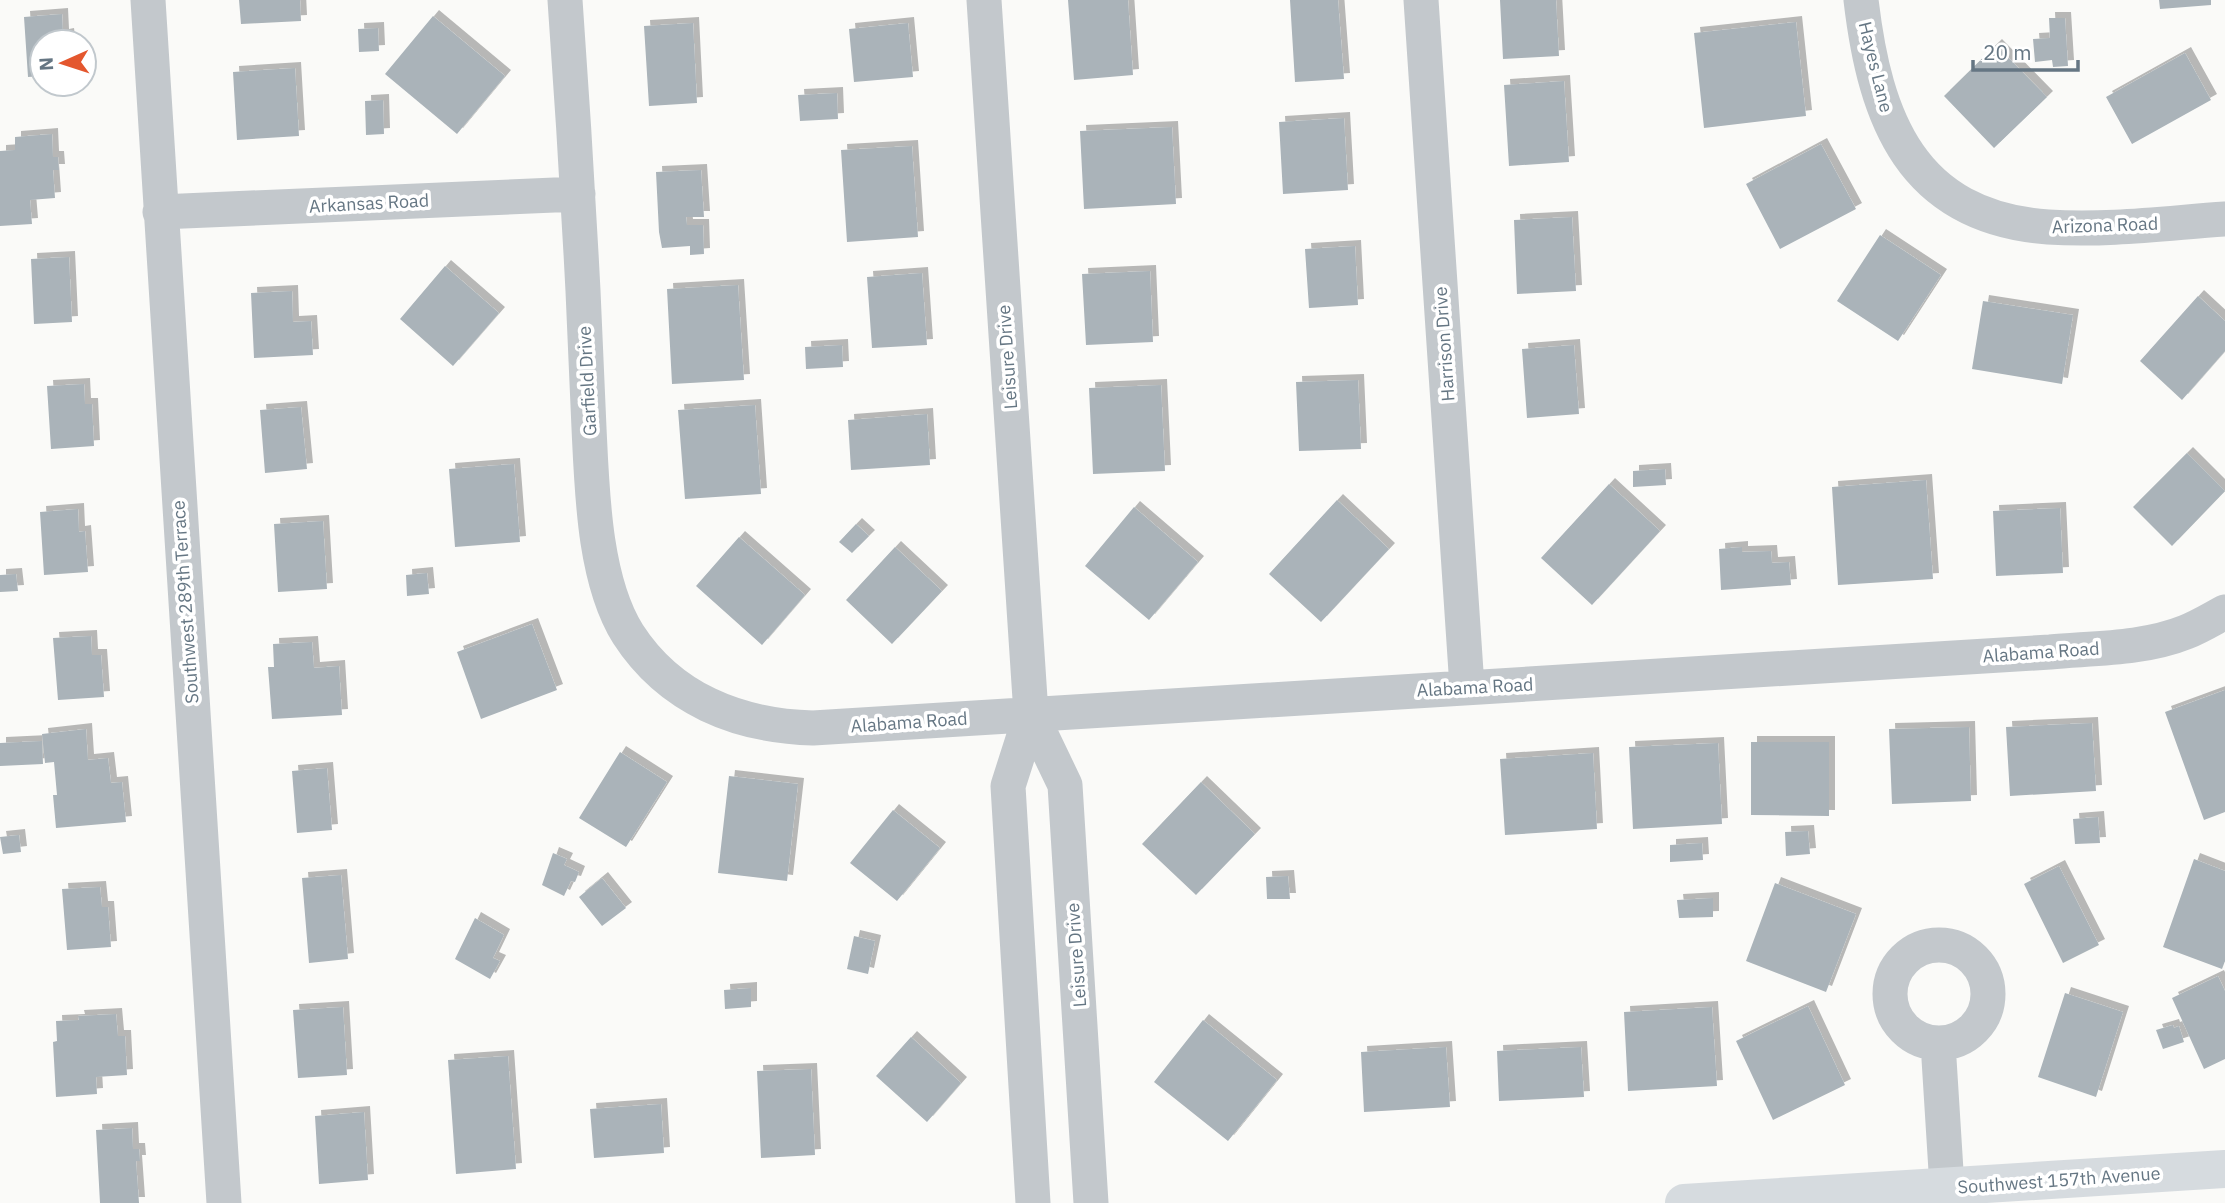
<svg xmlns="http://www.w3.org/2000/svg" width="2225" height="1203" font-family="'IBM Plex Sans',sans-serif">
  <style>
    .building { fill: #aab3b9; filter: url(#shadow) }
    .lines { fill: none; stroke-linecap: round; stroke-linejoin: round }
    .street { stroke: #c3c8cc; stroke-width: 35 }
    .secondary { stroke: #d6dbdf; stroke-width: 38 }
    .labels { text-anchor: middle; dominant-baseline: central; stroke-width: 7; stroke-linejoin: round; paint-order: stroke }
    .street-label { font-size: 18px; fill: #657683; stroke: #fff }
  </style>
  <defs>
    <filter id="shadow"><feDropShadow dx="6" dy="-6" stdDeviation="0" flood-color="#0004"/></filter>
  </defs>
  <rect width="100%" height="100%" fill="#fafaf8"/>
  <path class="building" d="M239,0H300L301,21L241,24Z
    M1068,0H1128L1133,75L1074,80Z
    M1290,0H1338L1344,79L1295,82Z
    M1500,0H1556L1559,56L1503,59Z
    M2159,0H2211V5L2160,9Z
    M62,14L63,35L68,34L69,42H42V76L28,77L24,17Z
    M433,16L505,76L457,134L385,74Z
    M2049,18H2065L2068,66L2053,67L2052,60L2035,62L2033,39L2050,38Z
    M1796,22L1806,116L1704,128L1694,33Z
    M693,23L697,103L649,106L644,26Z
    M908,23L913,77L854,82L849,29Z
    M378,28L379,51L359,52L358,29Z
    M1996,45L2047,97L1994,148L1944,96Z
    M2185,53L2211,100L2132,144L2106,97Z
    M295,68L299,136L237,140L233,72Z
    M1564,81L1569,162L1509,166L1504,85Z
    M837,93L838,119L800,121L798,95Z
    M383,100L384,134L366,135L365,101Z
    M1344,118L1348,190L1283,194L1279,122Z
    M1172,127L1176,204L1084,209L1080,131Z
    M52,134L53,157H58L59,170H53L55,198L30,200L32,224L0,226V151L15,150V137Z
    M1821,144L1856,209L1780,249L1746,184Z
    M912,146L918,237L847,242L841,150Z
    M701,170L704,217H686L687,225H703L704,254L690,255V246L662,248L659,232L656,172Z
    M1572,217L1576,291L1517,294L1514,220Z
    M1880,235L1941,275L1898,341L1837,301Z
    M1355,246L1358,305L1309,308L1305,249Z
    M69,257L72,322L34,324L31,259Z
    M445,266L499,313L453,366L400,319Z
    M1150,271L1153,342L1086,345L1082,274Z
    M922,273L927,345L872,348L867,277Z
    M738,285L744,380L672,384L667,289Z
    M292,291L293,322L311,321L313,355L254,358L251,293Z
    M2198,296L2225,321V351L2182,400L2140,361Z
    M1983,301L2073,315L2062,384L1972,369Z
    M842,345L843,367L806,369L805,347Z
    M1574,345L1579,414L1527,418L1522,349Z
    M1358,380L1361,449L1299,451L1296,382Z
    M84,384L85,404H92L94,446L51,449L47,386Z
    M1161,385L1165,471L1093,474L1089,388Z
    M755,405L761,494L685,499L678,410Z
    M301,407L307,469L265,473L260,410Z
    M927,414L930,465L851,470L848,420Z
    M2187,453L2225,491L2172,546L2133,507Z
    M514,464L520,542L455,547L449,469Z
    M1665,469L1666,485L1633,487V471Z
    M1926,480L1933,579L1838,585L1832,487Z
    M1609,484L1660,531L1592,605L1541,558Z
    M1337,500L1389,549L1321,622L1269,574Z
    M1134,507L1198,562L1149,620L1085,566Z
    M2060,508L2063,573L1996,576L1993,511Z
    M78,509L79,532L85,531L88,572L44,575L40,512Z
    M323,521L327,589L278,592L274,524Z
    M856,524L869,536L852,553L839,542Z
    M739,537L805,595L762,645L696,586Z
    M895,547L942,591L892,644L846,600Z
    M1742,547V552L1771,551L1772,563L1789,562L1791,585L1721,590L1719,549Z
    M427,573L429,594L407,596L406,575Z
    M16,574L18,591L0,592V575Z
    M532,624L557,690L481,719L457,652Z
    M91,636L92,655H101L104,697L58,700L53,638Z
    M312,642L314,668L339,666L342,715L272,719L268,667H274L273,644Z
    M2225,690V812L2204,820L2165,712Z
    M2092,723L2096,791L2010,796L2006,727Z
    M1969,727L1971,801L1892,804L1889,729Z
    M86,729L88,760L108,758L111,783L122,782L126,822L56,828L53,795H57L54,762L45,763L42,734Z
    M42,741L43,764L0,766V743Z
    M1751,742H1829V816L1751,815Z
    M1718,743L1722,824L1633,829L1629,747Z
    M620,752L667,782L626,847L579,818Z
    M1593,753L1597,829L1505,835L1500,759Z
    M327,768L332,830L297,833L292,771Z
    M729,776L798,784L787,881L718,873Z
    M1201,782L1255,834L1196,895L1142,844Z
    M893,810L940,848L897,901L850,863Z
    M2098,817L2100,843L2075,844L2073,819Z
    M1808,831L1810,854L1786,856L1785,832Z
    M19,835L21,852L3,854L0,837Z
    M1702,843L1703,860L1670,862V845Z
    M553,853L567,859L564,865L579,872L575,882L571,881L564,896L542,885Z
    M2194,859L2225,871V961L2222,969L2163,947Z
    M2059,866L2099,945L2063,963L2024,884Z
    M341,875L348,959L309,963L302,878Z
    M1288,876L1290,899H1267L1266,877Z
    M602,878L626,908L602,926L579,897Z
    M1775,883L1856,914L1826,992L1746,961Z
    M100,887L102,907H108L111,947L67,950L62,889Z
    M1713,898V917L1679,918L1677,900Z
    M475,918L504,935L493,958L500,961L490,979L455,959Z
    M854,936L875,941L868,974L847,969Z
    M2218,976L2225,991V1059L2204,1069L2172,998Z
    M751,988V1007L725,1009L724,990Z
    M2065,993L2123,1012L2096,1097L2038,1077Z
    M1808,1006L1845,1085L1773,1120L1736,1041Z
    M343,1007L347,1075L298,1078L293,1010Z
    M1712,1007L1717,1086L1628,1091L1624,1012Z
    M116,1014L118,1036H125L127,1075L96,1077L97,1094L56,1097L53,1042L57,1041L56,1021L79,1020L78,1016Z
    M1203,1020L1277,1080L1228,1141L1154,1082Z
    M2173,1025L2174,1028L2179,1026L2184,1042L2163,1049L2156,1030Z
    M911,1037L961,1083L927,1122L876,1076Z
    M1446,1047L1450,1107L1364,1112L1361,1052Z
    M1581,1047L1584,1097L1499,1101L1497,1051Z
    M508,1056L516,1169L456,1174L448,1060Z
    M811,1069L815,1155L761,1158L757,1071Z
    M661,1104L664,1153L594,1158L590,1109Z
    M364,1112L368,1180L319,1184L315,1116Z
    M132,1128L133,1149H139L140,1161H136L139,1203H100L96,1130Z"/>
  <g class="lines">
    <path class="street" d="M148,0L224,1203
      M565,0C572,97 578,194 583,291C585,336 587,382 589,428C592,491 594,580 628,634C670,699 738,726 813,728L2050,652C2094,648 2144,649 2186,632C2199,627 2212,619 2225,612
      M984,0L1031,714L1008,786L1033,1203
      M1421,0L1467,687
      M1861,0C1875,119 1911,217 2048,227C2107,231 2167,223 2225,219
      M160,212L578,194
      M1031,714L1065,785L1091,1203
      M1890 994a49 49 0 1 1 98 0a49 49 0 1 1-98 0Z
      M1938,1043L1947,1187"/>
    <path class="secondary" d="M1684,1203L2225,1169"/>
  </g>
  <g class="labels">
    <g class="street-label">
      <text transform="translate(1876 67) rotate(76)">Hayes Lane</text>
      <text transform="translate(369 203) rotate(-3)">Arkansas Road</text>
      <text transform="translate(2105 225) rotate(-2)">Arizona Road</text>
      <text transform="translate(1444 344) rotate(-94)">Harrison Drive</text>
      <text transform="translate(1007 357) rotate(-94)">Leisure Drive</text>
      <text transform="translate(587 381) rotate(-93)">Garfield Drive</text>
      <text transform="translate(185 602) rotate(-94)">Southwest 289th Terrace</text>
      <text transform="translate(2041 652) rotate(-4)">Alabama Road</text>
      <text transform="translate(1475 687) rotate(-3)">Alabama Road</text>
      <text transform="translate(909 722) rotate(-4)">Alabama Road</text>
      <text transform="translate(1076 955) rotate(-94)">Leisure Drive</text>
      <text transform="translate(2059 1180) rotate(-4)">Southwest 157th Avenue</text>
    </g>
  </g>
  <g transform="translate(63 63) rotate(267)"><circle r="33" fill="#ffffff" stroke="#c1c8cd" stroke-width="2"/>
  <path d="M0-5L12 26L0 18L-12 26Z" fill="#e4572e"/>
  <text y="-10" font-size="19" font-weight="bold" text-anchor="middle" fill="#657683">N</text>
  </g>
  <path d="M1973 60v10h105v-10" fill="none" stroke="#657683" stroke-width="3.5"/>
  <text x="1983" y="60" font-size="21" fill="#657683" stroke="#ffffff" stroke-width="5" paint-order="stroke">20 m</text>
</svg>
